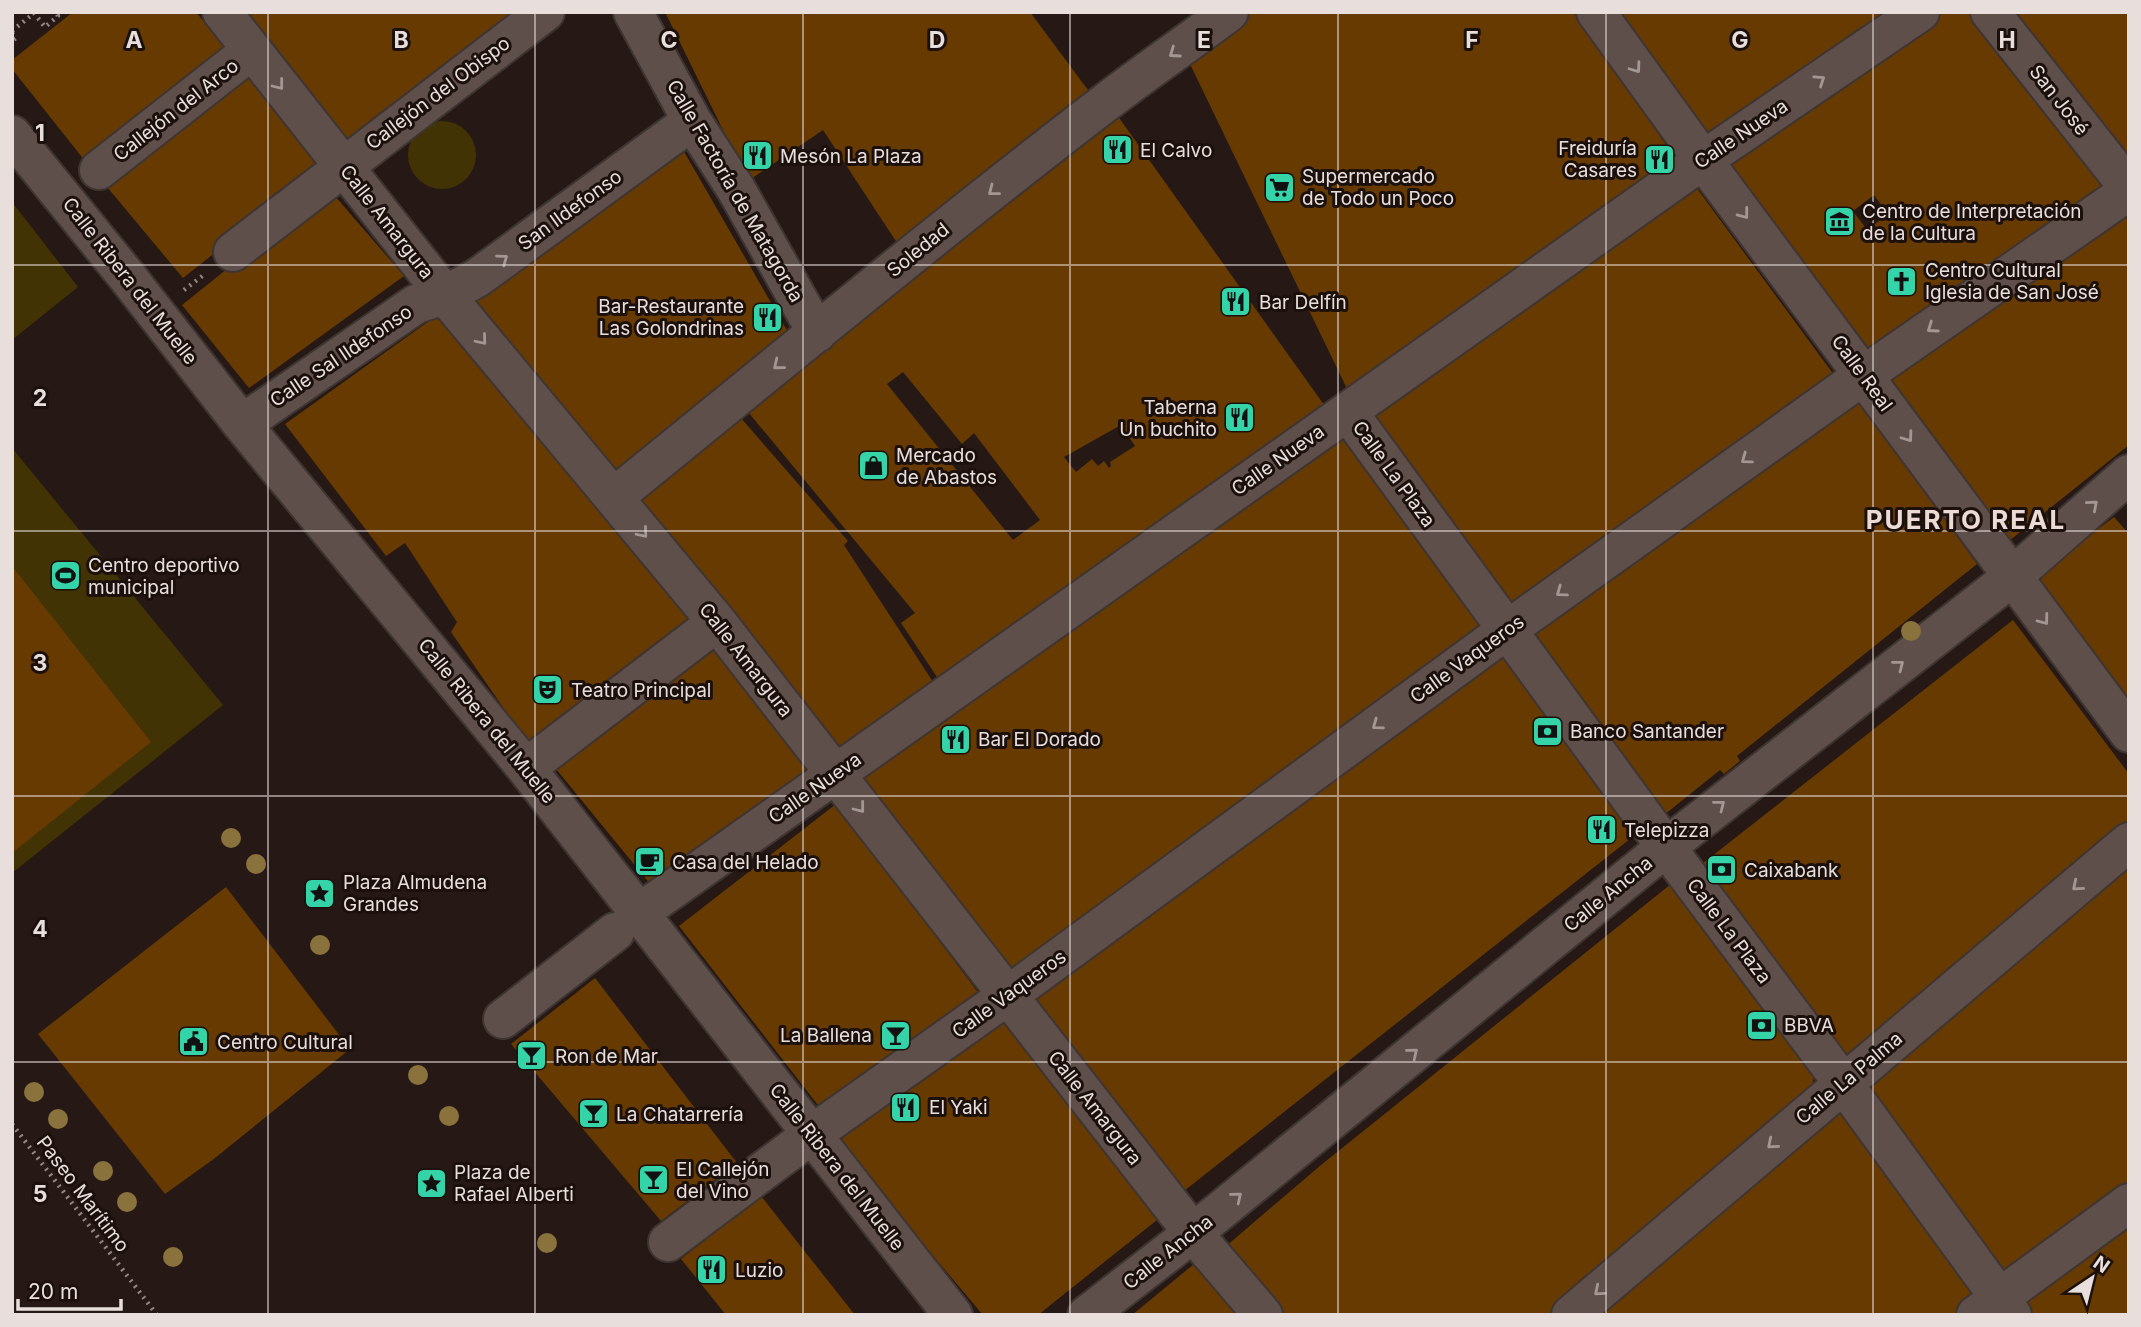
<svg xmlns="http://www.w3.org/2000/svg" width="2141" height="1327" font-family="Inter,sans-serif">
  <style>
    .green { fill: #413304 }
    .building { fill: #663a00; fill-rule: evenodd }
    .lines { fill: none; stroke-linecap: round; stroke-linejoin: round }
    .minor-casing { stroke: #3e3533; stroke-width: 42 }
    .path { stroke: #918682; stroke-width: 4.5; stroke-dasharray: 2 5; stroke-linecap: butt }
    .minor { stroke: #5e4f4b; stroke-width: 38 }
    .tree { fill: #8a723d }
    .oneway { stroke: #a39794 }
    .grid { fill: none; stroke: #e8dfdc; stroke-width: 2; stroke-opacity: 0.55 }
    .labels { text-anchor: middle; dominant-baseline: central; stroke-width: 6; stroke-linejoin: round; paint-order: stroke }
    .street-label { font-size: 19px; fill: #e8dfdc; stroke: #1c100c }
    .poi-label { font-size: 19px; fill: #e8dfdc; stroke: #1c100c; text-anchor: start }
    .district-label { font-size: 26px; font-weight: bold; letter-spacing: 2px; fill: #ecdad4; stroke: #1c100c }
    .grid-label { font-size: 23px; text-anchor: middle; font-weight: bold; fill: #e8dfdc; stroke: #1c100c; stroke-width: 6; stroke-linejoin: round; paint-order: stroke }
  </style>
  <rect width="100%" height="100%" fill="#261915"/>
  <path class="green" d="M408 155a34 34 0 1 1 68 0a34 34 0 1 1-68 0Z
    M12,202L78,287L12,340Z
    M12,448L223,705L12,873Z"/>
  <path class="building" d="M73,12H196L229,53L89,166L12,69V60Z
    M236,12H529L345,150Z
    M665,12H1030L1091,94L901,249L823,130L748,181Z
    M1252,12H1573L1678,162L1350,395L1189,62Z
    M1614,12H1896L1705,139Z
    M1940,12H1969L2107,182L1870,361L1725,162ZM1874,195L1888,214L1867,230L1853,211Z
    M2002,12H2129V175Z
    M243,70L321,169L183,278L102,181Z
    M1117,115L1327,409L939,680L901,623L915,613L748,412ZM903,372L962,444L974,433L1040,520L1013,540L887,384ZM1121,425L1135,446L1110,462L1111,466L1109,468L1104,461L1098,466L1092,459L1076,472L1064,457Z
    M679,143L788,332L609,478L470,304Z
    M1693,183L1837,379L1509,609L1368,419Z
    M328,188L404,276L249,388L182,305Z
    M2129,208V445L2009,541L1882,381Z
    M436,316L618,530L692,621L531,748L451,632L457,622L405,543L386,556L285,424Z
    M1856,396L1977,564L1737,756L1740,761L1724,774L1720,770L1664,815L1526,633Z
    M740,417L848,541L844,545L935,685L838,764L635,506Z
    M1343,440L1483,631L1003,975L852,781Z
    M2114,517L2129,534V704L2035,577Z
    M12,566L151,742L12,853Z
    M2013,620L2129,774V821L1841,1067L1698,867Z
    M713,645L811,770L651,885L556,769Z
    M1500,649L1635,835L1184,1191L1026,1000Z
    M836,804L980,995L821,1109L679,926Z
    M2129,864V1188L2006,1275L1870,1085Z
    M1671,884L1814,1077L1811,1090L1645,1236L1549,1315H1283L1225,1247L1321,1165Z
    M226,887L350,1049L215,1158L165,1194L38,1034Z
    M595,978L737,1163L661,1221L511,1044Z
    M1004,1016L1157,1220L1038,1315H983L837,1142Z
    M1842,1109L1981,1295L1953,1315H1602Z
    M761,1196L855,1315H726L681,1259Z
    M2129,1219V1315H2026L2015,1300Z
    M1205,1255L1255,1315H1132Z"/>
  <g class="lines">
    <defs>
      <path id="minor" d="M222,12L445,295L717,622L1193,1233L1263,1315
        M633,12L692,121L736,189L817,333
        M1596,12L1703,160L2129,733
        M1990,12L2129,188
        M12,135L129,279L242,424L526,768L953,1315
        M99,170L252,50
        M233,252L545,12
        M1348,412L1666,847L1843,1083L2012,1315
        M242,424L416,304L445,295L477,278L692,121
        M614,497C777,365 938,231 1105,103C1145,72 1188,43 1229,12
        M526,768L717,622
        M639,913L1703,160L1920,12
        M503,1019L615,932
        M668,1242L811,1135L1007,996L1507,630L1864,375L2129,191
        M1087,1315L1193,1233L1666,847L2012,577L2129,474
        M1571,1315L2129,842
        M1976,1315L2129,1203"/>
    </defs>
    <use href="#minor" class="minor-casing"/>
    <path class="path" d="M12,31L34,13L45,27L58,16L56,12
      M12,33L16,38L12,41
      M184,290L205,274
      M12,1124L157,1315"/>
    <use href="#minor" class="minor"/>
  </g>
  <g class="tree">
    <circle cx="1911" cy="631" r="10"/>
    <circle cx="231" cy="838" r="10"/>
    <circle cx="256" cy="864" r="10"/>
    <circle cx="320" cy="945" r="10"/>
    <circle cx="418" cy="1075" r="10"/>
    <circle cx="34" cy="1092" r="10"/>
    <circle cx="449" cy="1116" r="10"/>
    <circle cx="58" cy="1119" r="10"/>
    <circle cx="103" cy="1171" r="10"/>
    <circle cx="127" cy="1202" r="10"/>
    <circle cx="547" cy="1243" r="10"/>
    <circle cx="173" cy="1257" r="10"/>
  </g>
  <defs><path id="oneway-chevron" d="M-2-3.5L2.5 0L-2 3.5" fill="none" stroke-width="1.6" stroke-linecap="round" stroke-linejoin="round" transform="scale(1.75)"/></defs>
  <g class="oneway">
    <use href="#oneway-chevron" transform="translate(1174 53) rotate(145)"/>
    <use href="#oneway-chevron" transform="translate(1636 68) rotate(54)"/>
    <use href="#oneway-chevron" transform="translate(1820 80) rotate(-34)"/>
    <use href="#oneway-chevron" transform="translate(279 85) rotate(52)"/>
    <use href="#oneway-chevron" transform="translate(993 191) rotate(142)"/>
    <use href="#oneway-chevron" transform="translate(1744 214) rotate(53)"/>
    <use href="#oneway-chevron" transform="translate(503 259) rotate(-36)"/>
    <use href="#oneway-chevron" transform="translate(1932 328) rotate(145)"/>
    <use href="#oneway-chevron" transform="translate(482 340) rotate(50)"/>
    <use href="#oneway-chevron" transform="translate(778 365) rotate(141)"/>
    <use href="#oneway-chevron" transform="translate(1908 437) rotate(54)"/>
    <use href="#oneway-chevron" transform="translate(1746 459) rotate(144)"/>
    <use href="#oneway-chevron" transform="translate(2093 505) rotate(-41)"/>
    <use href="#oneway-chevron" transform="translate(643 533) rotate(50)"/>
    <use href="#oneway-chevron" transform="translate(1561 592) rotate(144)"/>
    <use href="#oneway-chevron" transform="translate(2044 620) rotate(53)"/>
    <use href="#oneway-chevron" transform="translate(1899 665) rotate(-38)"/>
    <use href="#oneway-chevron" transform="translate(1377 725) rotate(144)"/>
    <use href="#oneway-chevron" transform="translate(1720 805) rotate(-38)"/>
    <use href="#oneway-chevron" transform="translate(860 808) rotate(52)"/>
    <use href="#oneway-chevron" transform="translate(2077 886) rotate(140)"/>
    <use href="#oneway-chevron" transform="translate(1413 1053) rotate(-39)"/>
    <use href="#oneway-chevron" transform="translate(1772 1144) rotate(140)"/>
    <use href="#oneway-chevron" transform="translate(1237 1197) rotate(-39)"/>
    <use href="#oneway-chevron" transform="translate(1599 1291) rotate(140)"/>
  </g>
  <path class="grid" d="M268,12V1315M535,12V1315M803,12V1315M1070,12V1315M1338,12V1315M1606,12V1315M1873,12V1315M12,265H2129M12,531H2129M12,796H2129M12,1062H2129"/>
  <defs>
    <symbol id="restaurant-square" viewBox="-11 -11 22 22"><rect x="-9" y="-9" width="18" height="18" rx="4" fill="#34d4a8" stroke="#1c100c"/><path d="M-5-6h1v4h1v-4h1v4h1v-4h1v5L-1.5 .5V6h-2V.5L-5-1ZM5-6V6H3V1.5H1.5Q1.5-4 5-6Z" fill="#111"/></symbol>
    <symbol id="supermarket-square" viewBox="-11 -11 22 22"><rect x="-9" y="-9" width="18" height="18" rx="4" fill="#34d4a8" stroke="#1c100c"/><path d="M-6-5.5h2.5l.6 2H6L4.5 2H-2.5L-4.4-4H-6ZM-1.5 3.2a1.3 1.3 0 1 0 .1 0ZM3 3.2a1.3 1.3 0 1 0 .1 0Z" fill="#111"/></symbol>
    <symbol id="museum-square" viewBox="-11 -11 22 22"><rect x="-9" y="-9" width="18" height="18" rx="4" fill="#34d4a8" stroke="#1c100c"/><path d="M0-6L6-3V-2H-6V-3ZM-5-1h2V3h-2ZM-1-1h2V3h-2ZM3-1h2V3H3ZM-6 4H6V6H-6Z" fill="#111"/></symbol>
    <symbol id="church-square" viewBox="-11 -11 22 22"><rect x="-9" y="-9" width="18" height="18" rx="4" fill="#34d4a8" stroke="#1c100c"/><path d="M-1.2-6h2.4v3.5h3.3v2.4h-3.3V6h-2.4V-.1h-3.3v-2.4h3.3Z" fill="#111"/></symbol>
    <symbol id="shop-square" viewBox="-11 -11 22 22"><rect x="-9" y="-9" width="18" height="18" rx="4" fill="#34d4a8" stroke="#1c100c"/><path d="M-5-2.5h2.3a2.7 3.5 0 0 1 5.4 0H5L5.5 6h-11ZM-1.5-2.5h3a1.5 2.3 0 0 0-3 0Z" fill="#111"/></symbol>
    <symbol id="stadium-square" viewBox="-11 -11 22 22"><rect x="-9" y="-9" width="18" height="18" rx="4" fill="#34d4a8" stroke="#1c100c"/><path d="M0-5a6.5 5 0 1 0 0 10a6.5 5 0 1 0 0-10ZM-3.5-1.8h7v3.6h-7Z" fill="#111"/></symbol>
    <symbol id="theatre-square" viewBox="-11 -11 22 22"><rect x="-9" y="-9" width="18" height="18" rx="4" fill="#34d4a8" stroke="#1c100c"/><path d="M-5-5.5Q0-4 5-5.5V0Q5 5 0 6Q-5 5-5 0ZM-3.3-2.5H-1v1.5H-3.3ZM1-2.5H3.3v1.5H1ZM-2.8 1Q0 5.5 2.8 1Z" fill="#111"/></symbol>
    <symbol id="bank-square" viewBox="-11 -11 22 22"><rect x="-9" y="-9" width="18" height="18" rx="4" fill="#34d4a8" stroke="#1c100c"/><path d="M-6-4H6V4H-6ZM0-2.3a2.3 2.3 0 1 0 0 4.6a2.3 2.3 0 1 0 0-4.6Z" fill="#111"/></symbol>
    <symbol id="cafe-square" viewBox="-11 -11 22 22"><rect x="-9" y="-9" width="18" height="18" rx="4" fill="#34d4a8" stroke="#1c100c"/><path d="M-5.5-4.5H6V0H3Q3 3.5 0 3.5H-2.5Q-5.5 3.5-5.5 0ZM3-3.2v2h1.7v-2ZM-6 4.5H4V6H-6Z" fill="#111"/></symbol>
    <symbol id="sight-square" viewBox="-11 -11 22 22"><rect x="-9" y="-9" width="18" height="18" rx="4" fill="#34d4a8" stroke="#1c100c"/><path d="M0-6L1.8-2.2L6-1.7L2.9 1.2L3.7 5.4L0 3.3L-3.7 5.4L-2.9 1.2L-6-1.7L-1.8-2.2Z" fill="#111"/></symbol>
    <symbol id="bar-square" viewBox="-11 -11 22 22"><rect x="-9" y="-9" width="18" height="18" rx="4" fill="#34d4a8" stroke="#1c100c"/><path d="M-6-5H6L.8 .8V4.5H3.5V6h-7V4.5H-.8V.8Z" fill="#111"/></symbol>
    <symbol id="civic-square" viewBox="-11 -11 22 22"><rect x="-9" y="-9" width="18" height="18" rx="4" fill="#34d4a8" stroke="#1c100c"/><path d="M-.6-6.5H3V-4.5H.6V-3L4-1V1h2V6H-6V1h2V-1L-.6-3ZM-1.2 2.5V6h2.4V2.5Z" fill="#111"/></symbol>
  </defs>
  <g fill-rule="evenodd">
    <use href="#restaurant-square" x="1100" y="132" width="35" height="35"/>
    <use href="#restaurant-square" x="740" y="138" width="35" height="35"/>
    <use href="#restaurant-square" x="1642" y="142" width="35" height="35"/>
    <use href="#supermarket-square" x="1262" y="170" width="35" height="35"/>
    <use href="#museum-square" x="1822" y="204" width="35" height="35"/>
    <use href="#church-square" x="1884" y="264" width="35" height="35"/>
    <use href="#restaurant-square" x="1218" y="284" width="35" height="35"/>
    <use href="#restaurant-square" x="750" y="300" width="35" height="35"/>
    <use href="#restaurant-square" x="1222" y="400" width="35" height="35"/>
    <use href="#shop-square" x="856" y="448" width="35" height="35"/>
    <use href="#stadium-square" x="48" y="558" width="35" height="35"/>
    <use href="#theatre-square" x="530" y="672" width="35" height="35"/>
    <use href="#bank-square" x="1530" y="714" width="35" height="35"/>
    <use href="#restaurant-square" x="938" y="722" width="35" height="35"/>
    <use href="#restaurant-square" x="1584" y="812" width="35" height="35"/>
    <use href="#cafe-square" x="632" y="844" width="35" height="35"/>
    <use href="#bank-square" x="1704" y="852" width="35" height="35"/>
    <use href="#sight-square" x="302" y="876" width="35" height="35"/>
    <use href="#bank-square" x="1744" y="1008" width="35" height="35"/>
    <use href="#bar-square" x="878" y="1018" width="35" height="35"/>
    <use href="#civic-square" x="176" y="1024" width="35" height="35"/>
    <use href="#bar-square" x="514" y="1038" width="35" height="35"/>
    <use href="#restaurant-square" x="888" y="1090" width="35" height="35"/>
    <use href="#bar-square" x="576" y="1096" width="35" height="35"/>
    <use href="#bar-square" x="636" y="1162" width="35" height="35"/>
    <use href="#sight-square" x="414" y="1166" width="35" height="35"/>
    <use href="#restaurant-square" x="694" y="1252" width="35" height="35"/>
  </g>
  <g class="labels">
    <g class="street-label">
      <text transform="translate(438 93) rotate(-37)">Callejón del Obispo</text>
      <text transform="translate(2059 100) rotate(52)">San José</text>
      <text transform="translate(176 110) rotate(-38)">Callejón del Arco</text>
      <text transform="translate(1741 134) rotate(-34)">Calle Nueva</text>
      <text transform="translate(735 191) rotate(60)">Calle Factoría de Matagorda</text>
      <text transform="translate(570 210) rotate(-36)">San Ildefonso</text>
      <text transform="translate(387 222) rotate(52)">Calle Amargura</text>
      <text transform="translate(918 250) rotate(-39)">Soledad</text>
      <text transform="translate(130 281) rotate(52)">Calle Ribera del Muelle</text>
      <text transform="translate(341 356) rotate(-34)">Calle Sal Ildefonso</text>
      <text transform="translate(1862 373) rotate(54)">Calle Real</text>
      <text transform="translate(1278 460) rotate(-35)">Calle Nueva</text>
      <text transform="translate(1394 474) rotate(54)">Calle La Plaza</text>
      <text transform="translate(1467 659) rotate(-36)">Calle Vaqueros</text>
      <text transform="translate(746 660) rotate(52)">Calle Amargura</text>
      <text transform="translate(487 721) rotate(51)">Calle Ribera del Muelle</text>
      <text transform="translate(815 788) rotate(-35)">Calle Nueva</text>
      <text transform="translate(1608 894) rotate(-39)">Calle Ancha</text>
      <text transform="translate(1729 931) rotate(53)">Calle La Plaza</text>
      <text transform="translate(1009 994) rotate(-36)">Calle Vaqueros</text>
      <text transform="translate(1849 1078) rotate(-40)">Calle La Palma</text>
      <text transform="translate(1095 1108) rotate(52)">Calle Amargura</text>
      <text transform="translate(837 1167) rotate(52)">Calle Ribera del Muelle</text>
      <text transform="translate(83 1194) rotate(53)">Paseo Marítimo</text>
      <text transform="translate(1168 1252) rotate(-38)">Calle Ancha</text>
    </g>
    <g class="poi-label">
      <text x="1637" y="148" text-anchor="end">Freiduría<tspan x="1637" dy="22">Casares</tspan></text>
      <text x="1140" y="150">El Calvo</text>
      <text x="780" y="156">Mesón La Plaza</text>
      <text x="1302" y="176">Supermercado<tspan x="1302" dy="22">de Todo un Poco</tspan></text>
      <text x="1862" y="211">Centro de Interpretación<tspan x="1862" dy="22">de la Cultura</tspan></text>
      <text x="1925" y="270">Centro Cultural<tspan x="1925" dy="22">Iglesia de San José</tspan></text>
      <text x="1259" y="302">Bar Delfín</text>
      <text x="744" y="306" text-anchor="end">Bar-Restaurante<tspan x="744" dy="22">Las Golondrinas</tspan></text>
      <text x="1217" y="407" text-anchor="end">Taberna<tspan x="1217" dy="22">Un buchito</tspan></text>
      <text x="896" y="455">Mercado<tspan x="896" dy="22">de Abastos</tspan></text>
      <text x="88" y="565">Centro deportivo<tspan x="88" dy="22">municipal</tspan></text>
      <text x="571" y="690">Teatro Principal</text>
      <text x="1570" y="731">Banco Santander</text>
      <text x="978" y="739">Bar El Dorado</text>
      <text x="1624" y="830">Telepizza</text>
      <text x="672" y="862">Casa del Helado</text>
      <text x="1744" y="870">Caixabank</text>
      <text x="343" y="882">Plaza Almudena<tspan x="343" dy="22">Grandes</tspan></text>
      <text x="1784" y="1025">BBVA</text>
      <text x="872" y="1035" text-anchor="end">La Ballena</text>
      <text x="217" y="1042">Centro Cultural</text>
      <text x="555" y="1056">Ron de Mar</text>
      <text x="929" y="1107">El Yaki</text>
      <text x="616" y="1114">La Chatarrería</text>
      <text x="676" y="1169">El Callejón<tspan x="676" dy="22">del Vino</tspan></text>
      <text x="454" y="1172">Plaza de<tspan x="454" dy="22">Rafael Alberti</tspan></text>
      <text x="735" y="1270">Luzio</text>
    </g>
    <g class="district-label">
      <text x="1966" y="519">PUERTO REAL</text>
    </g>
  </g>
  <g class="grid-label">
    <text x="134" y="48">A</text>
    <text x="401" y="48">B</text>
    <text x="669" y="48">C</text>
    <text x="937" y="48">D</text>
    <text x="1204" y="48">E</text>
    <text x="1472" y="48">F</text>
    <text x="1740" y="48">G</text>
    <text x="2007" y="48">H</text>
    <text x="40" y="141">1</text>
    <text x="40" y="406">2</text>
    <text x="40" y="671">3</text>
    <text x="40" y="937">4</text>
    <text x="40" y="1202">5</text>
  </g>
  <rect width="2141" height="1327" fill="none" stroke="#e8dfdc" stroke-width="28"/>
  <g transform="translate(2092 1278) rotate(35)" stroke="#1c100c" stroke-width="5" paint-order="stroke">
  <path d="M0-5L12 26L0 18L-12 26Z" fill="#e8dfdc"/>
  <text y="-10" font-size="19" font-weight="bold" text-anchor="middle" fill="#e8dfdc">N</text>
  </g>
  <path d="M18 1299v10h103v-10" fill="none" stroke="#e8dfdc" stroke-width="3.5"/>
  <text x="28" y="1299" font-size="21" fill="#e8dfdc" stroke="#1c100c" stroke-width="5" paint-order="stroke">20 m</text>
</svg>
